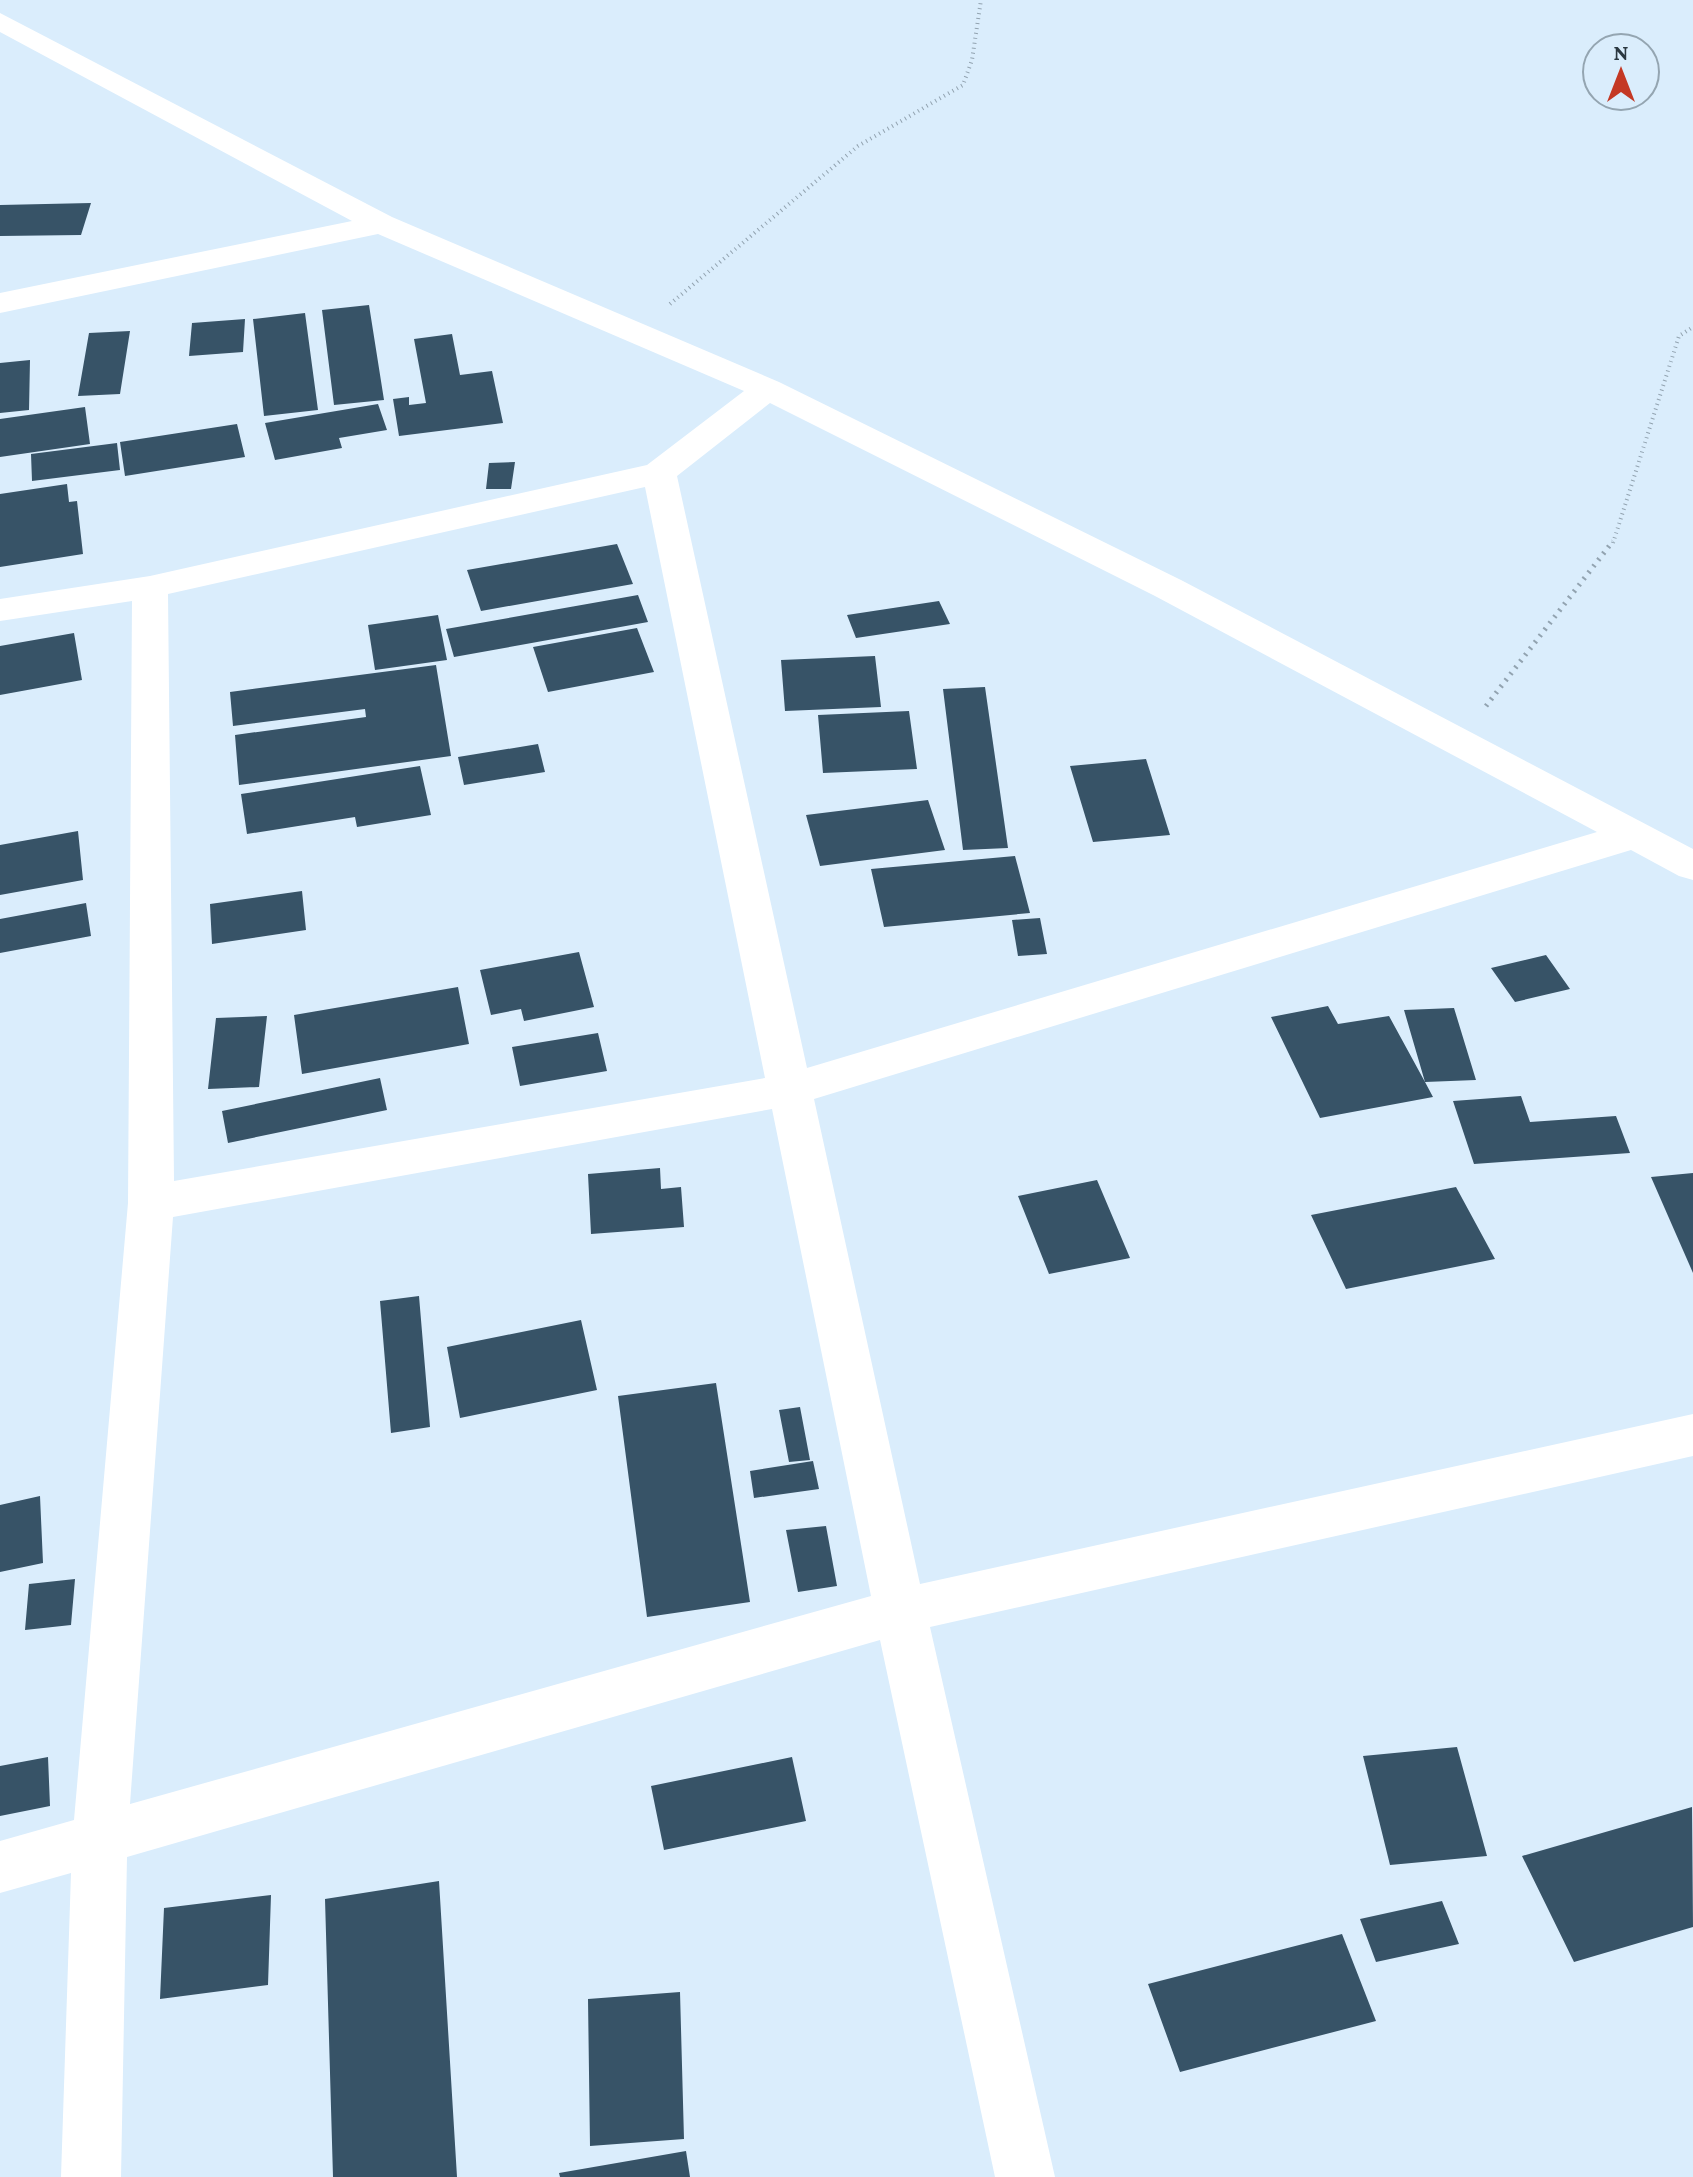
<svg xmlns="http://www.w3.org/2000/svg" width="1693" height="2177" font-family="'Crimson Pro',serif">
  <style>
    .building { fill: #375367 }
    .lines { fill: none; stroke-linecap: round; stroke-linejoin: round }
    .path-far1 { stroke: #92a3b0; stroke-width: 4; stroke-dasharray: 1 4; stroke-linecap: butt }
    .path { stroke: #92a3b0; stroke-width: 5; stroke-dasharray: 2 6; stroke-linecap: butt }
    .minor { fill: #fff; fill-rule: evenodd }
  </style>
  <rect width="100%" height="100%" fill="#daedfc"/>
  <path class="building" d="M91,203L81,235L0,236V205Z
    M369,305L384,400L334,405L322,310Z
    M305,313L318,410L264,416L253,319Z
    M245,319L243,352L189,356L192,323Z
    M130,331L120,394L78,396L89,333Z
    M452,334L460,375L492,371L503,423L399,436L393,399L409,397V405L426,403L414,339Z
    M30,360L29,410L0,413V363Z
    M378,404L387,430L339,438L342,448L275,460L265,423Z
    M85,407L90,444L0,457V419Z
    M237,424L245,457L125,476L120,442Z
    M117,443L120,470L32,481L31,454Z
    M515,462L511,489H486L489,463Z
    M67,484L69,502L77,501L83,554L0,567V494Z
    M617,544L633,584L481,611L467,570Z
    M638,595L648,622L454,657L446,629Z
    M939,601L950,624L856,638L847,615Z
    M438,615L447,660L375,670L368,625Z
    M637,628L654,672L548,692L533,647Z
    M74,633L82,680L0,695V646Z
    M875,656L881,707L785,711L781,660Z
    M436,665L451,756L239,785L235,735L366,717L365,709L233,726L230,692Z
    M985,687L1008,848L963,850L943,689Z
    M909,711L917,769L823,773L818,715Z
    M538,744L545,772L464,785L458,757Z
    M1146,759L1170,835L1093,842L1070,766Z
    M420,766L431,815L357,827L355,817L247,834L241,794Z
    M928,800L945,850L820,866L806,815Z
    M78,831L83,880L0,895V845Z
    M1015,856L1030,913L884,927L871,869Z
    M302,891L306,930L212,944L210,904Z
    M86,903L91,936L0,953V919Z
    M1040,918L1047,954L1018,956L1012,920Z
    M579,952L594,1007L524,1021L521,1009L491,1015L480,970Z
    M1546,955L1570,989L1515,1002L1491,968Z
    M458,987L469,1044L302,1074L294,1015Z
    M1328,1006L1338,1024L1389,1016L1425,1082L1404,1010L1454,1008L1476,1080L1425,1082L1433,1097L1320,1118L1271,1017Z
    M267,1016L259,1087L208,1089L216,1018Z
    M598,1033L607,1071L520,1086L512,1047Z
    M380,1078L387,1110L228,1143L222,1111Z
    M1521,1096L1530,1122L1616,1116L1630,1153L1474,1164L1453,1101Z
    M660,1168L661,1189L681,1187L684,1227L591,1234L588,1174Z
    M1693,1173V1273L1651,1177Z
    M1097,1180L1130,1258L1049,1274L1018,1196Z
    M1456,1187L1495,1259L1346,1289L1311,1215Z
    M419,1296L430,1427L391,1433L380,1301Z
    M581,1320L597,1390L460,1418L447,1347Z
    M716,1383L750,1602L647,1617L618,1396Z
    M800,1407L810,1460L789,1462L779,1410Z
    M813,1461L819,1489L754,1498L750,1471Z
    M40,1496L43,1563L0,1572V1505Z
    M826,1526L837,1586L798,1592L786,1530Z
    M75,1579L71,1625L25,1630L29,1584Z
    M1457,1747L1487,1856L1390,1865L1363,1756Z
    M48,1757L50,1806L0,1816V1766Z
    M792,1757L806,1821L664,1850L651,1786Z
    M1692,1807L1693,1927L1574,1962L1522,1856Z
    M439,1881L457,2177H333L325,1899Z
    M271,1895L268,1985L160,1999L164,1908Z
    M1442,1901L1459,1944L1376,1962L1360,1919Z
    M1342,1934L1376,2021L1180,2072L1148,1984Z
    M680,1992L684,2139L590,2146L588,1999Z
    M686,2151L690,2177H560L559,2173Z"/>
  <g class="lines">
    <path class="path-far1" d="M670,304L858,146L963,85L972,60L981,0
      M1613,543L1679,336L1693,327"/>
    <path class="path" d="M1486,706L1613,541"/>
    <path class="minor" d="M0,13L392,217L779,382L1181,580L1693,849V880L1679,876L1631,850L814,1099L920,1584L1693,1414V1456L930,1627L1055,2177H995L880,1640L127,1857L121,2177H61L71,1873L0,1893V1841L74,1820L128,1203L132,601L0,621V599L150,576L647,465L744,391L378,234L0,313V293L352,221L0,32ZM770,403L1155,596L1597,832L807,1068L677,476ZM645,487L765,1078L174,1181L168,594ZM772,1109L871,1596L130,1804L173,1217Z"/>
  </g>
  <g transform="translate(1621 72)"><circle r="38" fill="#daedfc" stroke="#94a5b1" stroke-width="2"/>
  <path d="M0-6L14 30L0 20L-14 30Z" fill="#c43824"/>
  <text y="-12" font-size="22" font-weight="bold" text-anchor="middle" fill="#2b3841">N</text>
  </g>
</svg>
